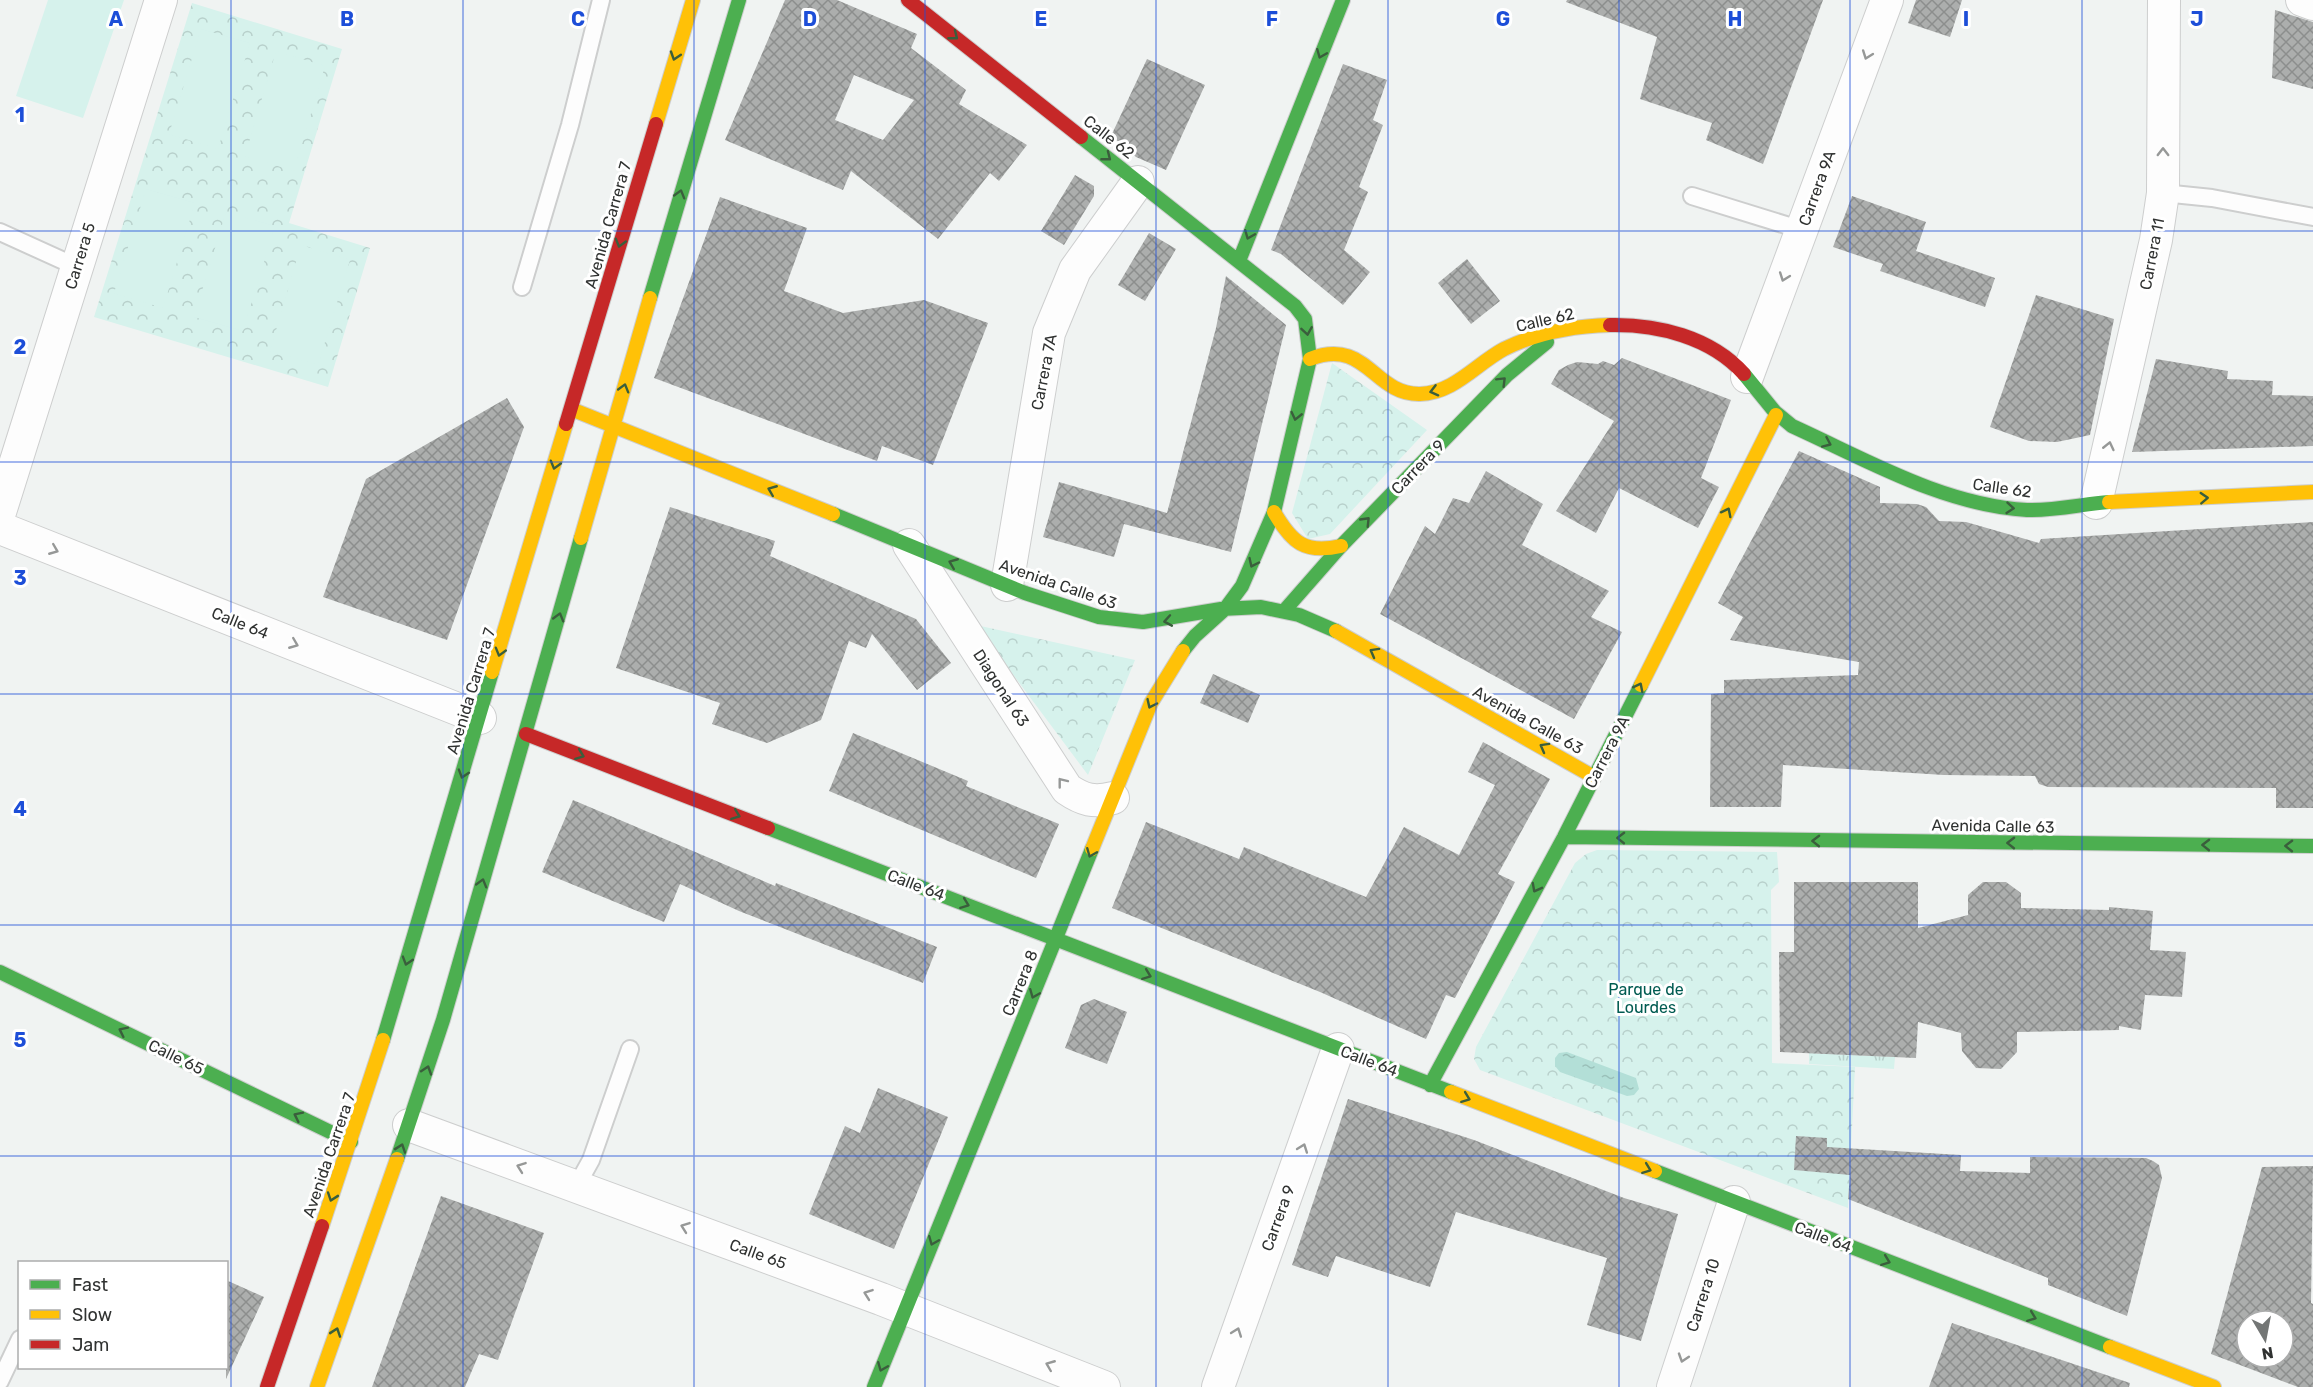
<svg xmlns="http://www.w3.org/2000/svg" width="2313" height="1387" font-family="Rubik,sans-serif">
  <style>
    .grass { fill: url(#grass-tufts) }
    .forest { fill: url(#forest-crowns) }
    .pitch { fill: #d6f2ec }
    .water { fill: url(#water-ripples) }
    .building { fill: url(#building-cross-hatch); fill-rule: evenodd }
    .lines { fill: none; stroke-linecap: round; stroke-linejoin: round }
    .lane-casing { stroke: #cdcece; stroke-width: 20 }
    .street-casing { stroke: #cdcece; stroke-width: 34 }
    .fast-casing { stroke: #cdcece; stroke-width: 16 }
    .slow-casing { stroke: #cdcece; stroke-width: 16 }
    .jam-casing { stroke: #cdcece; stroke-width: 16 }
    .lane { stroke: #fdfdfd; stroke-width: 16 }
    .street { stroke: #fdfdfd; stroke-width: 32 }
    .fast { stroke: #4caf50; stroke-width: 14 }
    .slow { stroke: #ffc107; stroke-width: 14 }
    .jam { stroke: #c62828; stroke-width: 14 }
    .oneway { stroke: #3a5e3c }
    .oneway2 { stroke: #969897 }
    .grid { fill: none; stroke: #1d4ed8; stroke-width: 1.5; stroke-opacity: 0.55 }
    .labels { text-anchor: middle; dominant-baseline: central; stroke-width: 6; stroke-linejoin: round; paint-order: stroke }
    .street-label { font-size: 16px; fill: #303231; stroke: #fff }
    .park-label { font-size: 16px; fill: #005b51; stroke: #fff }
    .grid-label { font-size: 20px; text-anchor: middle; font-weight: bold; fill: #1d4ed8; stroke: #fff; stroke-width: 6; stroke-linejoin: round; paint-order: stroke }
  </style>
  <defs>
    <pattern id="grass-tufts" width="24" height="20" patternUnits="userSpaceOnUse" patternTransform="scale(1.5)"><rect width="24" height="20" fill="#d6f2ec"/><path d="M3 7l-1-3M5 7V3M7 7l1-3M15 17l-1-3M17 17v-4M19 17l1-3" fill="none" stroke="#b8d0cb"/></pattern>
    <pattern id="forest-crowns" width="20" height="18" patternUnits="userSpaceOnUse" patternTransform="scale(1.5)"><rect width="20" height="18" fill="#d6f2ec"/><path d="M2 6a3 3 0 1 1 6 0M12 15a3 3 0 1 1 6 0" fill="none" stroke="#b8d0cb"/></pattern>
    <pattern id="water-ripples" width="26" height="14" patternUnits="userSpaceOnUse" patternTransform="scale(1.5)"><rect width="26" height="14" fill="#b3dfd7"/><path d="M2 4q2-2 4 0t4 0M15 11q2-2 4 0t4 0" fill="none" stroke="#9ac0b9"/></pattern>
    <pattern id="building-cross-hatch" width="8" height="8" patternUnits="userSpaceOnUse" patternTransform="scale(1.5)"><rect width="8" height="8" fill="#acaead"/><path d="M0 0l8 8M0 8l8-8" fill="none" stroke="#8c8e8d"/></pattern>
  </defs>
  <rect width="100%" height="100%" fill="#f0f3f2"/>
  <path class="grass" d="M1809,1053L1895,1057L1894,1069L1809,1064Z"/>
  <path class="forest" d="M192,3L342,49L289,223L370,248L328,387L94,317Z
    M1332,363L1427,430L1330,534L1308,539L1292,513Z
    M976,625L1135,660L1088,775Z
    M1597,850L1777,852L1779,882L1771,890L1772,1063L1855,1067L1848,1208L1480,1070L1474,1059L1476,1047L1575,863L1586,854Z"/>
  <path class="pitch" d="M48,0H124L83,118L16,96Z
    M201,29L250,43L218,149L169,134Z
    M276,51L325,66L294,171L245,156Z
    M146,189L195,203L163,308L114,293Z
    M226,212L275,226L243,331L194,317Z
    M301,245L350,260L318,365L270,351Z"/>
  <path class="water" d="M1567,1052L1636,1078L1639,1089L1634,1095L1627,1096L1560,1072L1555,1066V1058L1559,1053Z"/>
  <path class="building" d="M785,0H837L917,34L911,48L966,90L959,104L1027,145L999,181L990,173L938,239L851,171L843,190L725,140ZM854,75L914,100L883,140L835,120Z
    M1567,0H1823L1763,164L1706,140L1712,123L1640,99L1657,37L1566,2Z
    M1916,0H1962L1950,37L1908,23Z
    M2275,10L2313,22V89L2272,78Z
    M1147,59L1205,85L1166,170L1136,157L1111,136Z
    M1343,64L1387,80L1373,120L1383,125L1359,187L1368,192L1344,250L1370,272L1343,305L1281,254L1271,250Z
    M1075,175L1094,186V196L1064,245L1041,231Z
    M1852,196L1926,222L1916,251L1995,278L1985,307L1880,271L1883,264L1833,247Z
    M720,197L807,228L784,291L843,313L924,300L988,323L933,465L882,446L877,461L654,378Z
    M1149,233L1176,249L1145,301L1118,285Z
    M1467,259L1500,301L1471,324L1438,283Z
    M1226,276L1286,325L1231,552L1124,524L1114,557L1043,537L1059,482L1167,513L1216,328Z
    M2036,295L2114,319L2090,435L2057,442L2029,441L1990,427Z
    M1622,358L1731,400L1701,478L1719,487L1698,528L1619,488L1596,533L1556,511L1614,421L1551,384L1559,370L1568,365L1577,362L1598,364L1603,361L1614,365Z
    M2156,359L2228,371L2227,379L2273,381L2272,395L2313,396V446L2132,452Z
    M507,398L524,427L447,640L323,597L366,479Z
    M1799,451L1880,487V503L1917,504L1926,507L1939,521L1966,522L2039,543L2041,539L2313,522V808H2276V788L2048,787L2039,784L2035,776L1944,775L1783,765L1781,807H1710L1711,694L1724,693V680L1858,675L1859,662L1730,640L1743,617L1718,603Z
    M1486,471L1543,504L1522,545L1609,591L1591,617L1622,632L1574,719L1380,614L1425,526L1435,534L1453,498L1469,503Z
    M670,507L775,541L770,556L916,619L951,663L917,690L872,634L866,648L849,641L821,720L767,743L712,724L720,703L616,668Z
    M1213,674L1260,695L1248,723L1200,703Z
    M853,733L968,781L966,786L1059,824L1036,878L829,791Z
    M1483,742L1550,779L1498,874L1515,882L1455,998L1446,995L1426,1039L1320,992L1112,908L1146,822L1239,859L1244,847L1366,897L1404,827L1459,855L1495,785L1468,772Z
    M573,800L775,886L776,883L937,947L923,983L739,911L680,884L664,922L542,872Z
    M1794,882H1918V928L1968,915V895L1983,882H2006L2021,893V908L2109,910V907L2153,911L2150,950L2186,952L2182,997L2145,995L2141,1030L2119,1026V1030L2017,1032V1052L2001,1069L1976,1068L1962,1051L1961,1033L1918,1022L1916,1058L1780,1052L1779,952H1794Z
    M1094,999L1127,1012L1107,1064L1065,1048L1081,1005Z
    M878,1088L948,1117L894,1249L809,1214L845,1126L860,1133Z
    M1348,1099L1474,1140L1624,1198L1678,1214L1641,1341L1587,1325L1607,1258L1456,1212L1430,1287L1336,1256L1328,1277L1292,1265Z
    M1796,1136L1827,1138V1147L1961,1155L1960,1171L2030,1173V1157L2146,1158L2153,1161L2159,1165L2162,1178L2127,1316L2048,1285V1278L1848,1199L1850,1175L1794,1170Z
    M2313,1166L2311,1303L2313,1304V1387H2298L2211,1354L2262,1167ZM2247,1321H2283V1357H2247Z
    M441,1196L544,1233L498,1360L479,1354L465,1387H372Z
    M226,1280L264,1297L226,1379Z
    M1952,1323L2130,1383L2129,1387H1929Z"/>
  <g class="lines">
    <defs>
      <path id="lane" d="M2163,193L2212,198L2313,217
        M1692,196L1802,230
        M0,232L77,267
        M522,287L570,125L601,0
        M576,1187L591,1160L630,1049
        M0,1381L20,1339"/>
      <path id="street" d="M2302,0L2313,4
        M1747,377L1887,0
        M2096,503L2156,240L2163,193L2164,0
        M0,512L161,0
        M0,528L480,718
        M909,545L1067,789C1083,800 1094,803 1113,798
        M1007,585L1049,333L1075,270L1138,182
        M409,1125L881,1299L1104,1387
        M1218,1387L1338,1049
        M1673,1387L1734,1202"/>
      <path id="fast" d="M1081,137L1295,306L1305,319L1310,359L1274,512L1242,586L1225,609L1195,636L1183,651
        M1239,261L1343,0
        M650,298L739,0
        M1744,374L1775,412L1792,426C1867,460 1943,505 2027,510C2054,511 2083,504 2109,502
        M833,514L1025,593L1099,617L1143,622L1221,609L1261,607L1299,615L1336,631
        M1284,611L1341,546L1507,375L1547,342
        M768,828L1451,1092
        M1564,837L2313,846
        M0,972L351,1142
        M383,1040L492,672
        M1430,1085L1564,837L1641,685
        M397,1159L443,1020L581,538
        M1655,1171L2110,1347
        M874,1387L1092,849"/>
      <path id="slow" d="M656,124L693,0
        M1310,359C1367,337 1373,395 1420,394C1454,393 1476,364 1504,349C1536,333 1574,326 1610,325
        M571,409L833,514
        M2109,502L2313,492
        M1274,512C1292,543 1305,554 1341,546
        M581,538L650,298
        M1336,631L1594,777
        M492,672L566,424
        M1641,685L1776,415
        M1092,849L1151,703L1183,651
        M1451,1092L1655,1171
        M322,1226L383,1040
        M2110,1347L2214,1387
        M317,1387L397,1159"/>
      <path id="jam" d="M908,0L1081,137
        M1610,325C1657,324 1711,337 1744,374
        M566,424L656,124
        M526,734L768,828
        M267,1387L322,1226"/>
    </defs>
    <use href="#lane" class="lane-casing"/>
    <use href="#street" class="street-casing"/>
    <use href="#fast" class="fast-casing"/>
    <use href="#slow" class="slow-casing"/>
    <use href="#jam" class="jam-casing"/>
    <use href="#lane" class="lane"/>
    <use href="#street" class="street"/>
    <use href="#fast" class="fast"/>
    <use href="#slow" class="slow"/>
    <use href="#jam" class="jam"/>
  </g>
  <defs><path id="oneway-chevron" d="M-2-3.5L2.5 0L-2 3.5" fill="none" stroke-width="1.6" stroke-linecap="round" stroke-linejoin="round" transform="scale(1.5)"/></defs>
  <g class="oneway">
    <use href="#oneway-chevron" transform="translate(954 36) rotate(38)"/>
    <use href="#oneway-chevron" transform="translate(1321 54) rotate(112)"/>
    <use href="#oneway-chevron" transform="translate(675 56) rotate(108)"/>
    <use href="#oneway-chevron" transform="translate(1107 157) rotate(38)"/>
    <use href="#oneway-chevron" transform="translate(680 194) rotate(-74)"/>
    <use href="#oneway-chevron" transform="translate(1249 235) rotate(112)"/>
    <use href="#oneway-chevron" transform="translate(620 243) rotate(106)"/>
    <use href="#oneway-chevron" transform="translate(1307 331) rotate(81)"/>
    <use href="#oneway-chevron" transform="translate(1502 381) rotate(-45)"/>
    <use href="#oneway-chevron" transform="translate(624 388) rotate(-74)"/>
    <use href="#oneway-chevron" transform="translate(1434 391) rotate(166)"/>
    <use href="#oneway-chevron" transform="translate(1296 416) rotate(103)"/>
    <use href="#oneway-chevron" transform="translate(1827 443) rotate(24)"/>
    <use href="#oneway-chevron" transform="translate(555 465) rotate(106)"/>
    <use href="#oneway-chevron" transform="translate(772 490) rotate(-158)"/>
    <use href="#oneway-chevron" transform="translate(2204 498) rotate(-3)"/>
    <use href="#oneway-chevron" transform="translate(2010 508) rotate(5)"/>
    <use href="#oneway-chevron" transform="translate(1727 512) rotate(-63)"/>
    <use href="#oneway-chevron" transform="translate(1366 521) rotate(-46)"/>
    <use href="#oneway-chevron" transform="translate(953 563) rotate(-158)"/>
    <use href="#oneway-chevron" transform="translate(1253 563) rotate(115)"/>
    <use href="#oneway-chevron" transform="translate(559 617) rotate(-74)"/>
    <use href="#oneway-chevron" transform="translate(1168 621) rotate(170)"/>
    <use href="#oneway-chevron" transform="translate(500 652) rotate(106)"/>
    <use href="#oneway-chevron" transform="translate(1374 652) rotate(-151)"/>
    <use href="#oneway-chevron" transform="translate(1639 687) rotate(-63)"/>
    <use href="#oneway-chevron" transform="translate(1151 704) rotate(115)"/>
    <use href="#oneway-chevron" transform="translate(1544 747) rotate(-151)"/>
    <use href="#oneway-chevron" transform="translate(580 755) rotate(21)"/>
    <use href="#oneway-chevron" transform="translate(463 774) rotate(107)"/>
    <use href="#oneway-chevron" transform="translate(736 815) rotate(21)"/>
    <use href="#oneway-chevron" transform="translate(1621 838) rotate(-179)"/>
    <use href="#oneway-chevron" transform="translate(1816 841) rotate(-179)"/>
    <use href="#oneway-chevron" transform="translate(2011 843) rotate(-179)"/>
    <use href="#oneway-chevron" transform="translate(2206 845) rotate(-179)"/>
    <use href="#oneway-chevron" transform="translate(2289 846) rotate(-179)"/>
    <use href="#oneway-chevron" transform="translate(1091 853) rotate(112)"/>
    <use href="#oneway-chevron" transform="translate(482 883) rotate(-74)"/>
    <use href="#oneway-chevron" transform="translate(1536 888) rotate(118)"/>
    <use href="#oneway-chevron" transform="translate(965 904) rotate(21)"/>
    <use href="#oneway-chevron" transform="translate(407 961) rotate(107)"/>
    <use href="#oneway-chevron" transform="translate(1147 975) rotate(21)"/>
    <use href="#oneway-chevron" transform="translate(1034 994) rotate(112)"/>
    <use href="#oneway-chevron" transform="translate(123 1031) rotate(-154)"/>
    <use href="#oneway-chevron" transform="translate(427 1070) rotate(-72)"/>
    <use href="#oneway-chevron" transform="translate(1466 1098) rotate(21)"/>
    <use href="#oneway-chevron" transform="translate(298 1116) rotate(-154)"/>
    <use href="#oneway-chevron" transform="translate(401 1148) rotate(-71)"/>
    <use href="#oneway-chevron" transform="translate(1647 1169) rotate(21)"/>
    <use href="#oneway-chevron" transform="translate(332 1197) rotate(109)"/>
    <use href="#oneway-chevron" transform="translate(933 1241) rotate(112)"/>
    <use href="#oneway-chevron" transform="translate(1886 1261) rotate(21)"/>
    <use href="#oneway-chevron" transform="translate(2032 1317) rotate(21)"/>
    <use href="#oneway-chevron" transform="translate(336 1332) rotate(-71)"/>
    <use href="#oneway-chevron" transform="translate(882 1367) rotate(112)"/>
  </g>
  <g class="oneway2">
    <use href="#oneway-chevron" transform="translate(1867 55) rotate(110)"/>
    <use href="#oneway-chevron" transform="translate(2163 152) rotate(-90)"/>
    <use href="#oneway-chevron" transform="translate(1784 277) rotate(110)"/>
    <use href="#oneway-chevron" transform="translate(2109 446) rotate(-77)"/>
    <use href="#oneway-chevron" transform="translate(54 550) rotate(22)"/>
    <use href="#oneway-chevron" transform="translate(294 644) rotate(22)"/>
    <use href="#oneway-chevron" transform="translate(1062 782) rotate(-128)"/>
    <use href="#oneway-chevron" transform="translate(1303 1148) rotate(-70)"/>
    <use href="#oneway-chevron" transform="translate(521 1167) rotate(-160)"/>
    <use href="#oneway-chevron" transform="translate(685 1227) rotate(-160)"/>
    <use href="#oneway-chevron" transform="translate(868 1294) rotate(-160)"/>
    <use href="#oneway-chevron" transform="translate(1237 1332) rotate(-70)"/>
    <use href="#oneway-chevron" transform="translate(1683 1358) rotate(108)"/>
    <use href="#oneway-chevron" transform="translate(1050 1365) rotate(-158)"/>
  </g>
  <path class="grid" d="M231,0V1387M463,0V1387M694,0V1387M925,0V1387M1156,0V1387M1388,0V1387M1619,0V1387M1850,0V1387M2082,0V1387M0,231H2313M0,462H2313M0,694H2313M0,925H2313M0,1156H2313"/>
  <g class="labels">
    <g class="street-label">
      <text transform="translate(1109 137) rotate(38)">Calle 62</text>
      <text transform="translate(1817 188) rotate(-70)">Carrera 9A</text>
      <text transform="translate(608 225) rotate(-74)">Avenida Carrera 7</text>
      <text transform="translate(2152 254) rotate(-79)">Carrera 11</text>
      <text transform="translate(80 256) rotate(-73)">Carrera 5</text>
      <text transform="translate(1545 320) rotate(-13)">Calle 62</text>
      <text transform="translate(1044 372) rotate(-79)">Carrera 7A</text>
      <text transform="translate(1418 467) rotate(-46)">Carrera 9</text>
      <text transform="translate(2002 488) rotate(8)">Calle 62</text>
      <text transform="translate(1058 584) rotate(19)">Avenida Calle 63</text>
      <text transform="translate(240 623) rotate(22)">Calle 64</text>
      <text transform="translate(1001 688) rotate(57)">Diagonal 63</text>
      <text transform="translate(471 691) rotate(-73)">Avenida Carrera 7</text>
      <text transform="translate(1528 720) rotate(29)">Avenida Calle 63</text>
      <text transform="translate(1607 752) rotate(-63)">Carrera 9A</text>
      <text transform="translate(1993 826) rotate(1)">Avenida Calle 63</text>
      <text transform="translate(916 885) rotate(21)">Calle 64</text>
      <text transform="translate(1020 983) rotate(-68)">Carrera 8</text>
      <text transform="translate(176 1057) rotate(26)">Calle 65</text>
      <text transform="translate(1369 1061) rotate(21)">Calle 64</text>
      <text transform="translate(329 1155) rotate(-71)">Avenida Carrera 7</text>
      <text transform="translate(1278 1218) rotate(-70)">Carrera 9</text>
      <text transform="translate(1823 1237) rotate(21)">Calle 64</text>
      <text transform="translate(758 1254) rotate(20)">Calle 65</text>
      <text transform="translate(1703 1295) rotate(-72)">Carrera 10</text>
    </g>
    <g class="park-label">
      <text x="1646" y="989">Parque de<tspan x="1646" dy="18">Lourdes</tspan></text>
    </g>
  </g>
  <g class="grid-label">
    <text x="116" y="26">A</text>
    <text x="347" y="26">B</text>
    <text x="578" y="26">C</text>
    <text x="810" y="26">D</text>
    <text x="1041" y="26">E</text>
    <text x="1272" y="26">F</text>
    <text x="1503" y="26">G</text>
    <text x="1735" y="26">H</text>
    <text x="1966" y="26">I</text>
    <text x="2197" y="26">J</text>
    <text x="20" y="122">1</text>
    <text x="20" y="354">2</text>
    <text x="20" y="585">3</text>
    <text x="20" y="816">4</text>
    <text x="20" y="1047">5</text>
  </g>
  <rect x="18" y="1261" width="210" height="108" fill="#ffffff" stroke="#acadad" stroke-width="1.5"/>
  <rect x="30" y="1280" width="30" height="9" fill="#4caf50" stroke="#acadad" stroke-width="1.5"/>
  <text x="72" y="1291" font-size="18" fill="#303231">Fast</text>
  <rect x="30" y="1310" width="30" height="9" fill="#ffc107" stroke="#acadad" stroke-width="1.5"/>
  <text x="72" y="1321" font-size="18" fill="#303231">Slow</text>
  <rect x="30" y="1340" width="30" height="9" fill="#c62828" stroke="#acadad" stroke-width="1.5"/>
  <text x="72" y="1351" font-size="18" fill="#303231">Jam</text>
  <g transform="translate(2265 1339) rotate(170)"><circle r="28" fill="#ffffff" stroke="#acadad" stroke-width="1.5"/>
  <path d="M0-4.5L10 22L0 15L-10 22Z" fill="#737675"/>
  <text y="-9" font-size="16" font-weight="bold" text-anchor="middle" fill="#303231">N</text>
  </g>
</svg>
